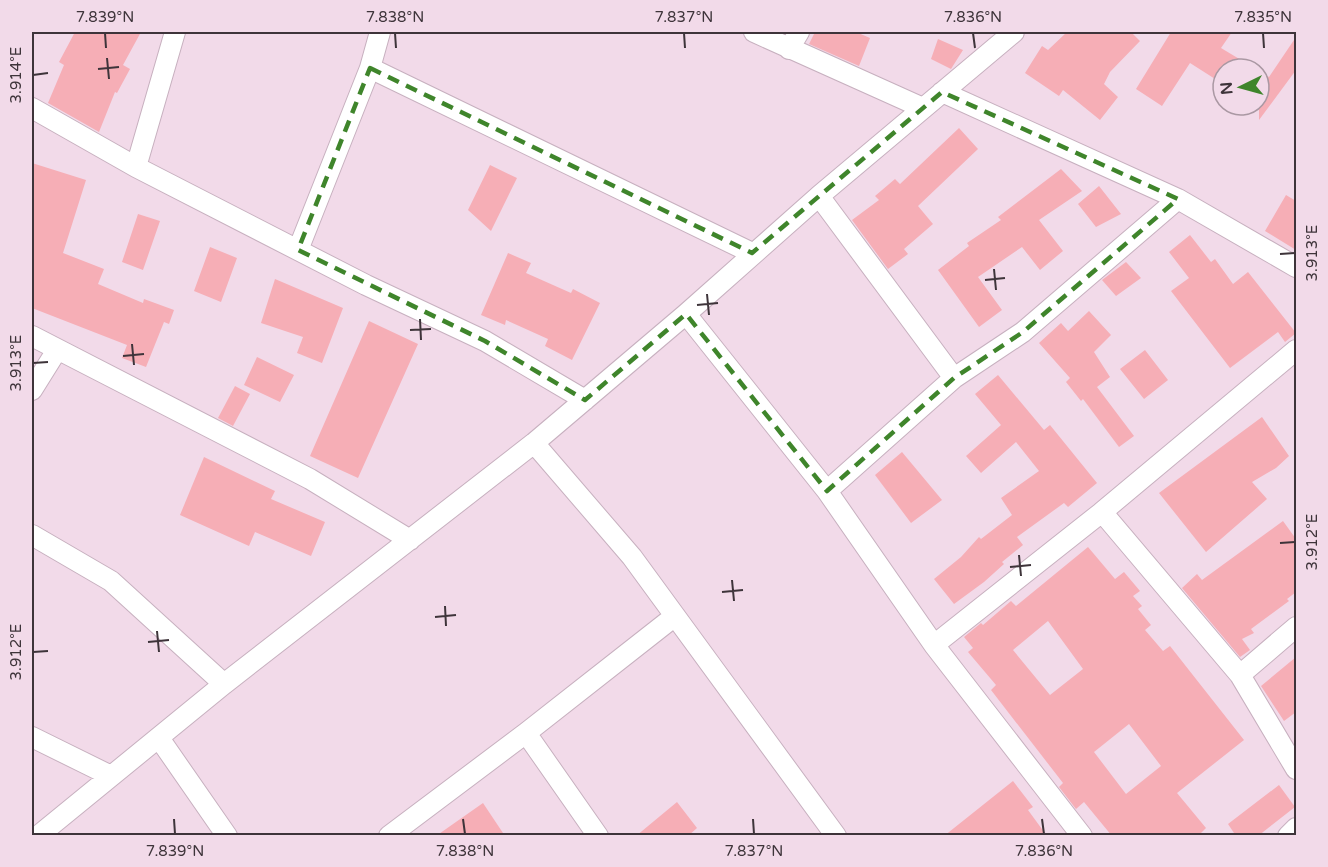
<svg xmlns="http://www.w3.org/2000/svg" width="1328" height="867" font-family="'Varela Round',sans-serif">
  <style>
    .building { fill: #f6aeb6; fill-rule: evenodd }
    .lines { fill: none; stroke-linecap: round; stroke-linejoin: round }
    .minor-casing { stroke: #c7b0bf; stroke-width: 22 }
    .minor { stroke: #fff; stroke-width: 20 }
    .marked { fill: none; stroke: #3f852b; stroke-width: 4.5; stroke-dasharray: 12 8; stroke-linejoin: round }
    .ticks { fill: none; stroke: #3e343a; stroke-width: 2 }
    .neatline { fill: none; stroke: #3e343a; stroke-width: 2 }
    .ticks-label { font-size: 15px; text-anchor: middle; fill: #3e343a }
  </style>
  <rect width="100%" height="100%" fill="#f2dae9"/>
  <path class="building" d="M75,32H141L123,65L130,69L117,93L115,92L99,132L48,103L64,65L59,62Z
    M815,32H856L870,38L859,66L809,44Z
    M1067,32H1131L1140,41L1110,72L1104,84L1118,97L1100,120L1063,90L1059,96L1025,73L1042,46L1048,50Z
    M1171,32H1232L1221,48L1256,69H1223V84L1190,63L1162,106L1136,89Z
    M1296,37V70L1259,120V71L1269,77Z
    M938,39L963,50L951,69L931,59Z
    M959,128L978,149L918,206L933,224L904,249L908,254L888,269L852,220L879,200L875,196L895,179L900,184Z
    M32,163L86,180L63,253L104,269L98,284L143,303L144,299L174,310L169,324L164,322L146,367L122,358L127,345L32,308Z
    M490,165L517,178L491,231L468,210Z
    M1061,169L1082,191L1039,220L1063,251L1040,270L1022,247L978,277L1002,310L979,327L938,270L969,246L967,243L1001,220L998,217Z
    M1099,186L1121,214L1096,227L1078,204Z
    M1286,195L1296,201V250L1265,231Z
    M138,214L160,221L143,270L122,262Z
    M1190,235L1211,262L1215,259L1233,284L1248,272L1296,333L1285,342L1278,332L1230,368L1171,291L1189,278L1169,252Z
    M210,247L237,258L221,302L194,291Z
    M508,253L531,263L526,273L571,293L573,289L600,303L572,360L545,346L548,339L506,320L505,325L481,315Z
    M1126,262L1141,278L1116,296L1102,280Z
    M275,279L343,308L322,363L297,353L303,337L261,323Z
    M1089,311L1111,335L1094,352L1110,377L1097,387L1134,436L1119,447L1083,399L1081,401L1066,382L1070,378L1039,343L1061,323L1068,331Z
    M369,321L418,344L358,478L310,456Z
    M1145,350L1168,380L1144,399L1120,369Z
    M257,357L294,375L280,402L244,385Z
    M998,375L1044,430L1050,425L1097,483L1068,507L1064,503L1017,537L1023,545L1002,562L1004,564L984,582L954,604L934,579L961,557L979,537L981,539L1012,515L1001,498L1039,471L1016,442L981,473L966,456L1001,425L975,394Z
    M235,386L250,394L233,426L218,418Z
    M1262,417L1289,456L1276,468L1252,482L1267,499L1206,552L1159,493Z
    M902,452L942,500L911,523L875,475Z
    M204,457L275,491L271,499L325,522L311,556L255,532L249,546L180,515Z
    M1283,521L1296,539V592L1287,599L1289,601L1251,629L1254,633L1242,639L1250,650L1240,657L1182,588L1197,574L1202,580Z
    M1088,547L1115,579L1124,572L1140,591L1133,596L1142,606L1138,609L1151,625L1145,630L1163,651L1170,646L1244,740L1177,793L1206,828L1198,836H1112L1084,802L1076,809L1059,787L1063,783L991,690L996,685L968,652L973,648L964,637L981,623L983,625L1011,601L1016,606ZM1048,621L1083,669L1050,695L1013,650ZM1129,724L1161,766L1126,794L1094,752Z
    M1296,657V712L1284,721L1261,686Z
    M1013,781L1033,807L1028,810L1047,836H944Z
    M1279,785L1295,807L1258,836H1236L1228,824Z
    M677,802L697,828L688,836H636Z
    M483,803L505,836H436Z"/>
  <g class="lines">
    <defs>
      <path id="minor" d="M754,32L923,108
        M789,49L799,32
        M370,68L752,253
        M942,92L1178,199L1296,267
        M32,108L136,167L366,285L485,341L585,400
        M136,167L175,32
        M819,196L954,378
        M298,250L370,68L380,32
        M686,314L827,491L934,645L1082,836
        M32,336L310,479L410,540
        M32,390L57,350
        M534,443L632,557L836,836
        M827,491L954,378L1023,332L1178,199
        M1102,512L1240,675L1296,769
        M32,535L111,581L224,684
        M934,645L1102,512L1296,350
        M1240,675L1296,627
        M526,733L598,836
        M32,737L111,776
        M159,738L227,836
        M38,836L224,684L534,443L686,314L819,196L1014,32
        M389,836L526,733L675,616
        M1288,836L1296,828"/>
    </defs>
    <use href="#minor" class="minor-casing"/>
    <use href="#minor" class="minor"/>
  </g>
  <path class="marked" d="M370,68L752,253L942,92L1178,199L1023,332L954,378L827,491L686,314L585,400L485,341L298,250Z"/>
  <path class="ticks" d="M105,33L106,48M395,33L396,48M684,33L685,48M973,33L975,48M1263,33L1264,48M107,58L109,79M98,69L119,67M33,75L48,73M1280,254L1295,253M994,269L996,290M985,280L1005,278M707,294L709,315M697,305L718,303M420,319L421,340M410,330L431,329M132,344L134,365M123,356L144,354M33,363L48,362M1280,543L1295,542M1019,555L1021,576M1010,567L1031,565M732,580L734,601M722,592L743,590M445,606L446,626M435,617L456,615M157,631L159,652M148,642L169,640M33,652L48,651M174,819L175,834M463,819L465,834M753,819L754,834M1042,819L1044,834"/>
  <rect width="1328" height="867" fill="none" stroke="#f2dae9" stroke-width="66"/>
  <g transform="translate(1241 87) rotate(265)"><circle r="28" fill="#f2dae9" stroke="#aa98a3" stroke-width="1.5"/>
  <path d="M0-4.5L10 22L0 15L-10 22Z" fill="#3f852b"/>
  <text y="-9" font-size="16" font-weight="bold" text-anchor="middle" fill="#3e343a">N</text>
  </g>
  <rect x="33" y="33" width="1262" height="801" class="neatline"/>
  <g class="ticks-label">
    <text x="105" y="22">7.839°N</text>
    <text x="395" y="22">7.838°N</text>
    <text x="684" y="22">7.837°N</text>
    <text x="973" y="22">7.836°N</text>
    <text x="1263" y="22">7.835°N</text>
    <text transform="translate(16 75) rotate(-90)" y="5">3.914°E</text>
    <text transform="translate(1312 253) rotate(-90)" y="5">3.913°E</text>
    <text transform="translate(16 363) rotate(-90)" y="5">3.913°E</text>
    <text transform="translate(1312 542) rotate(-90)" y="5">3.912°E</text>
    <text transform="translate(16 652) rotate(-90)" y="5">3.912°E</text>
    <text x="175" y="856">7.839°N</text>
    <text x="465" y="856">7.838°N</text>
    <text x="754" y="856">7.837°N</text>
    <text x="1044" y="856">7.836°N</text>
  </g>
</svg>
